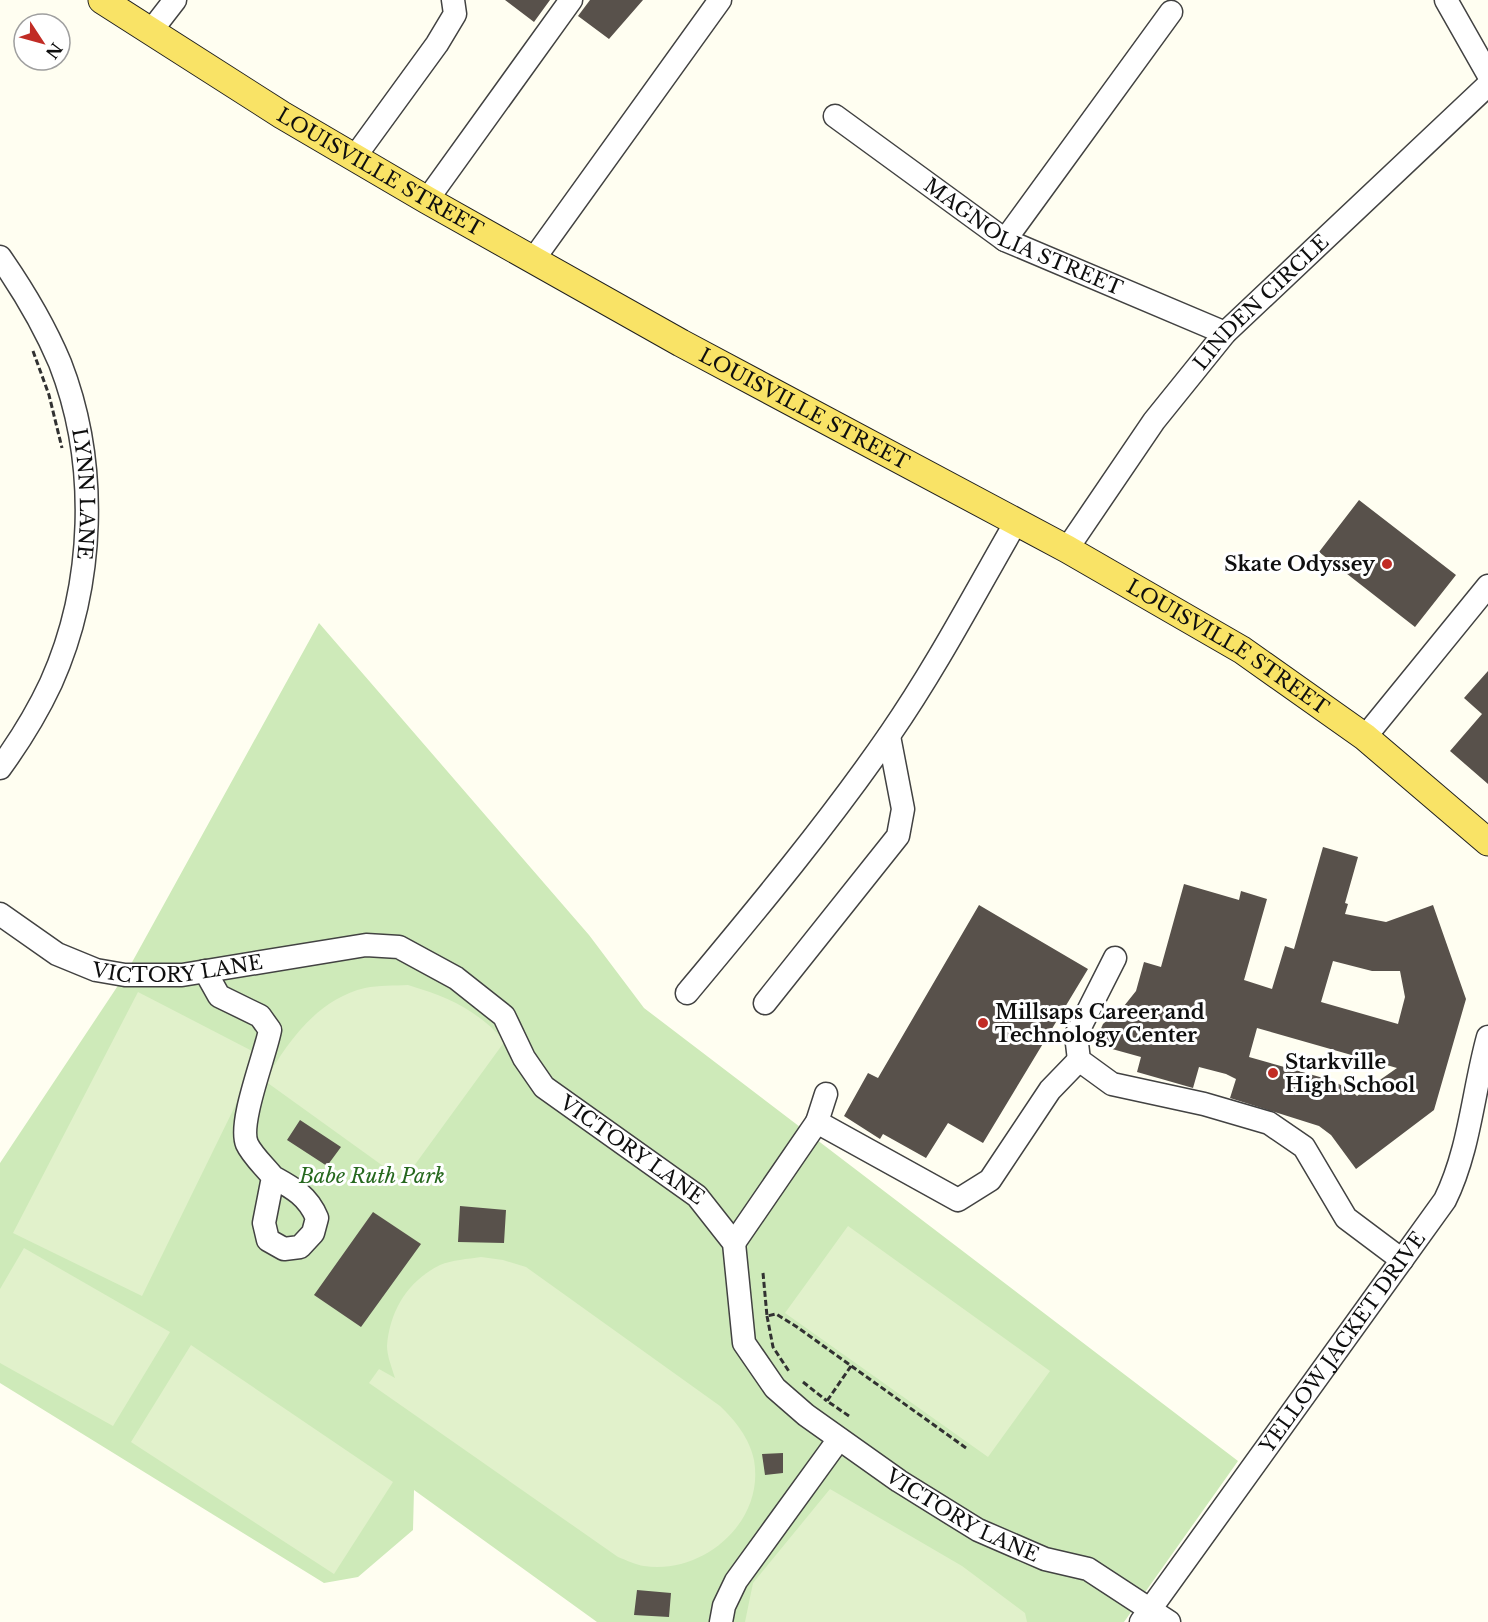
<svg xmlns="http://www.w3.org/2000/svg" width="1488" height="1622" font-family="'Libre Baskerville',serif">
  <style>
    .green { fill: #ceeab9 }
    .pitch { fill: #e1f1cb }
    .building { fill: #58514b; fill-rule: evenodd }
    .lines { fill: none; stroke-linecap: round; stroke-linejoin: round }
    .minor-casing { stroke: #424242; stroke-width: 25 }
    .major-casing { stroke: #202020; stroke-width: 29 }
    .path { stroke: #313131; stroke-width: 3; stroke-dasharray: 6 3; stroke-linecap: butt }
    .minor { stroke: #fff; stroke-width: 22 }
    .major { stroke: #f9e366; stroke-width: 27 }
    .poi-dot { fill: #c12c25; stroke: #fff; stroke-width: 2 }
    .labels { text-anchor: middle; dominant-baseline: central; stroke-width: 6; stroke-linejoin: round; paint-order: stroke }
    .street-label { font-size: 20px; fill: #0f0f0f; stroke: #fff }
    .poi-label { font-size: 20px; font-weight: bold; fill: #0f0f0f; stroke: #fff; text-anchor: start }
    .park-label { font-size: 20px; font-style: italic; fill: #26681e; stroke: #fff }
  </style>
  <rect width="100%" height="100%" fill="#fffef1"/>
  <path class="green" d="M319,623L589,935L644,1008L1238,1461L1124,1622H597L414,1490L413,1530L358,1577L324,1583L0,1383V1163L125,975Z"/>
  <path class="pitch" d="M408,985C450,998 474,1008 505,1041L411,1170L397,1176L265,1081C288,1041 318,999 365,988C379,985 394,986 408,985Z
    M138,992L260,1055L142,1296L13,1233Z
    M848,1226L1050,1371L988,1457L785,1313Z
    M24,1248L170,1332L113,1426L0,1363V1289Z
    M481,1257L503,1260L526,1267L720,1406C735,1420 750,1439 754,1460C765,1522 703,1575 644,1566C636,1565 626,1560 618,1557L369,1383L379,1369L395,1378C392,1368 387,1356 387,1346C390,1310 408,1281 440,1265C452,1260 468,1259 481,1257Z
    M191,1345L393,1482L334,1574L131,1442Z
    M830,1489L962,1566L1025,1613L1027,1622H745L753,1583Z"/>
  <path class="building" d="M505,0H550L534,22Z
    M590,0H643L609,39L578,16Z
    M1359,500L1456,575L1415,627L1319,552Z
    M1488,671V784L1450,751L1482,714L1464,698Z
    M1323,847L1358,857L1345,903L1348,904L1345,914L1386,922L1433,905L1466,999L1434,1110L1356,1169L1331,1135L1319,1126L1230,1098L1236,1079L1226,1074L1199,1067L1193,1088L1137,1072L1141,1057L1094,1044L1103,1024L1114,1014L1121,1016L1124,1006L1136,991L1144,962L1161,967L1184,884L1239,900L1241,891L1267,899L1244,980L1272,989L1285,946L1294,949ZM1333,961L1372,971H1400L1405,997L1398,1024L1321,1002ZM1257,1028L1397,1068L1357,1096L1348,1088L1327,1079L1249,1057Z
    M979,905L1088,969L983,1143L948,1123L926,1158L883,1134L880,1139L844,1116L868,1073L878,1078Z
    M300,1120L341,1147L327,1166L287,1140Z
    M460,1206L506,1210L504,1243L458,1242Z
    M373,1212L421,1244L361,1327L314,1295Z
    M783,1453V1473L765,1475L762,1454Z
    M637,1590L671,1593L669,1617L634,1615Z"/>
  <g class="lines">
    <defs>
      <g id="minor">
        <path d="M1446,0L1488,74"/>
        <path d="M151,31L175,0"/>
        <path id="s1" d="M835,116L1005,240L1225,333"/>
        <path d="M354,158L437,44L455,14L453,0"/>
        <path d="M427,200L571,0"/>
        <path d="M1005,240L1171,12"/>
        <path id="s2" d="M0,257C23,290 44,325 60,363C99,463 95,585 51,683C37,713 19,742 0,768"/>
        <path d="M533,260L720,0"/>
        <path id="s3" d="M1067,549L1154,421L1225,333L1488,85"/>
        <path d="M1365,737L1488,586"/>
        <path id="s4" d="M0,914L57,954L96,970L125,975H182L366,945L399,947L456,978L504,1016L524,1058L544,1087L697,1196L734,1243L744,1343L775,1388L806,1415L899,1481L978,1530L1045,1559L1088,1569L1169,1622"/>
        <path d="M1115,958L1076,1035L1079,1060L1112,1084L1204,1104L1269,1123L1304,1147L1346,1218L1402,1260"/>
        <path d="M205,971L219,996L260,1016L270,1030C265,1056 238,1123 247,1144C252,1155 265,1167 273,1177L264,1223L268,1240L284,1249L300,1247L313,1233L317,1218C308,1196 293,1188 273,1177"/>
        <path d="M687,993C757,909 828,824 890,734C937,666 975,593 1016,522"/>
        <path d="M765,1003L898,836L903,809L889,736"/>
        <path d="M826,1094L817,1122L958,1200L990,1180L1050,1090L1079,1060"/>
        <path d="M734,1243L817,1122"/>
        <path d="M721,1622L724,1606L736,1581L839,1439"/>
        <path id="s5" d="M1141,1622L1445,1200C1470,1149 1473,1091 1488,1037"/>
      </g>
      <g id="major">
        <path id="s6" d="M102,0L282,115L427,200L681,343L1067,549L1242,650L1365,737L1488,842"/>
      </g>
    </defs>
    <use href="#minor" class="minor-casing"/>
    <use href="#major" class="major-casing"/>
    <path class="path" d="M33,351L49,395L62,448
      M763,1273L767,1316L776,1314L797,1327L966,1448
      M767,1316L773,1347L790,1373
      M803,1382L827,1401
      M849,1416L827,1401L851,1366"/>
    <use href="#minor" class="minor"/>
    <use href="#major" class="major"/>
  </g>
  <g class="poi-dot">
    <circle cx="1387" cy="564" r="6"/>
    <circle cx="983" cy="1023" r="6"/>
    <circle cx="1273" cy="1073" r="6"/>
  </g>
  <g class="labels">
    <g class="street-label">
      <text stroke="none"><textPath href="#s6" startOffset="327">LOUISVILLE STREET</textPath></text>
      <text stroke="none"><textPath href="#s1" startOffset="225">MAGNOLIA STREET</textPath></text>
      <text stroke="none"><textPath href="#s3" startOffset="315">LINDEN CIRCLE</textPath></text>
      <text stroke="none"><textPath href="#s6" startOffset="813">LOUISVILLE STREET</textPath></text>
      <text stroke="none"><textPath href="#s2" startOffset="256">LYNN LANE</textPath></text>
      <text stroke="none"><textPath href="#s6" startOffset="1299">LOUISVILLE STREET</textPath></text>
      <text stroke="none"><textPath href="#s4" startOffset="194">VICTORY LANE</textPath></text>
      <text stroke="none"><textPath href="#s4" startOffset="734">VICTORY LANE</textPath></text>
      <text stroke="none"><textPath href="#s5" startOffset="345">YELLOW JACKET DRIVE</textPath></text>
      <text stroke="none"><textPath href="#s4" startOffset="1256">VICTORY LANE</textPath></text>
    </g>
    <g class="poi-label">
      <text x="1375" y="564" text-anchor="end">Skate Odyssey</text>
      <text x="995" y="1012">Millsaps Career and<tspan x="995" dy="23">Technology Center</tspan></text>
      <text x="1285" y="1062">Starkville<tspan x="1285" dy="23">High School</tspan></text>
    </g>
    <g class="park-label">
      <text x="372" y="1176">Babe Ruth Park</text>
    </g>
  </g>
  <g transform="translate(42 42) rotate(126)"><circle r="28" fill="#ffffff" stroke="#9f9f9f" stroke-width="1.5"/>
  <path d="M0-4.5L10 22L0 15L-10 22Z" fill="#c12c25"/>
  <text y="-9" font-size="16" font-weight="bold" text-anchor="middle" fill="#0f0f0f">N</text>
  </g>
</svg>
